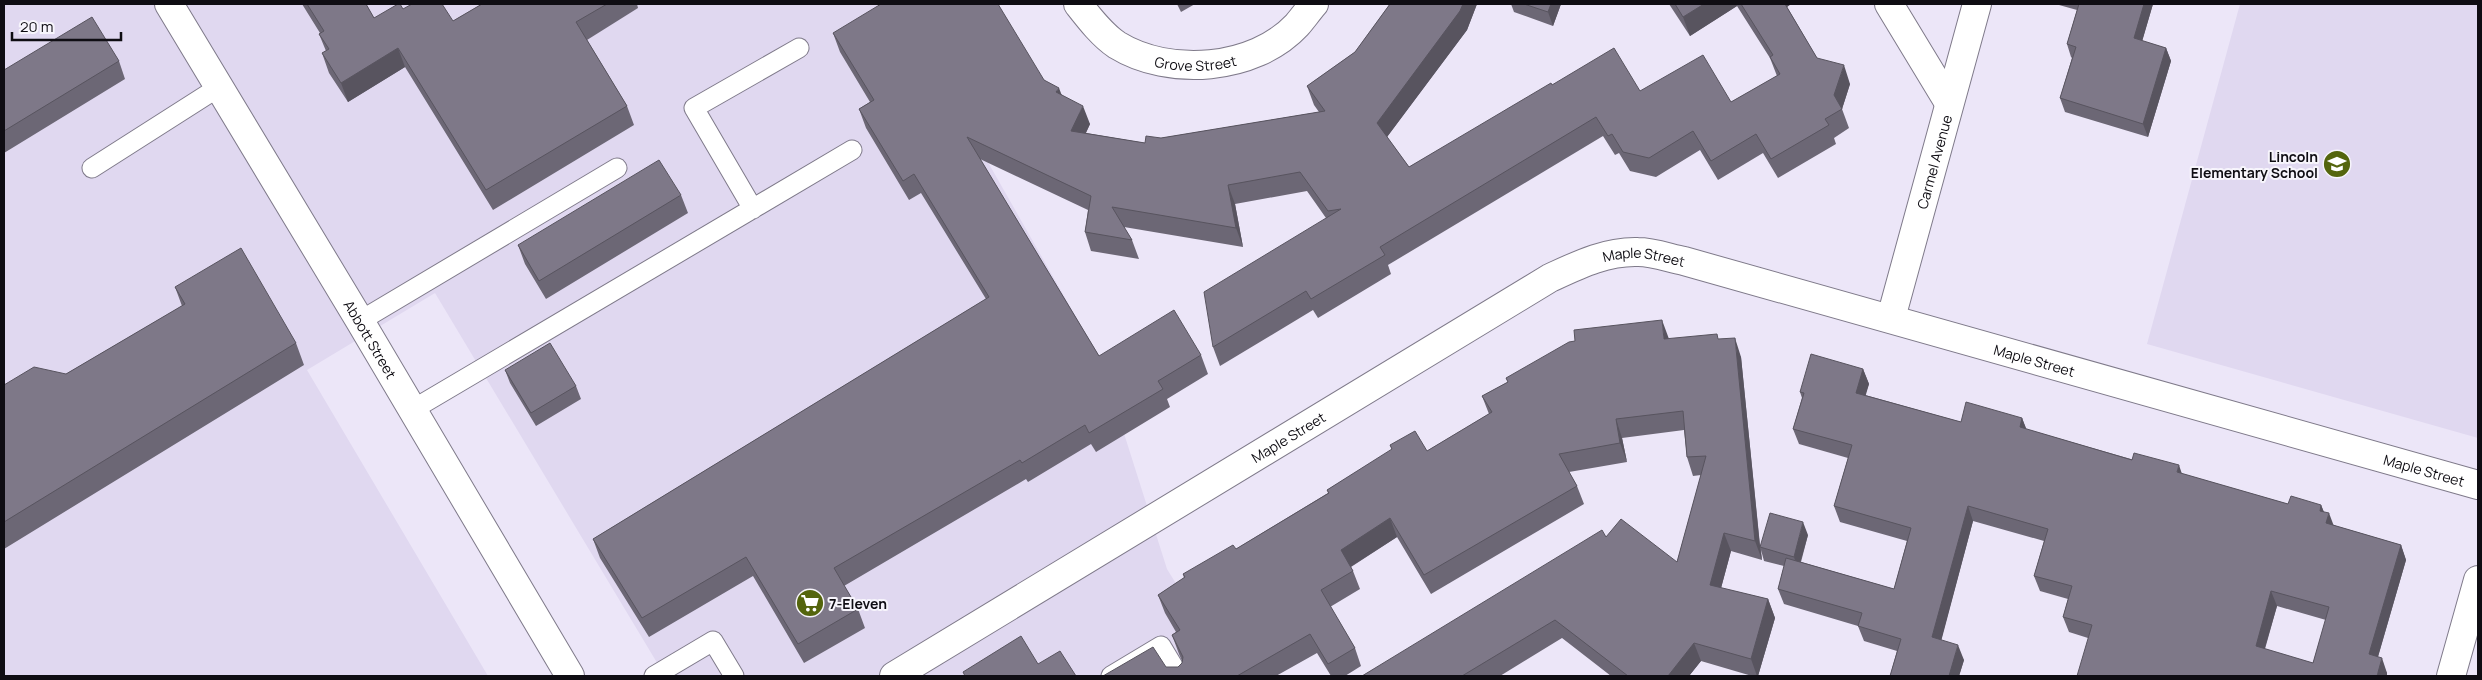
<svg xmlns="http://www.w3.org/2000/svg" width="2482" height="680" font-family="Manrope,sans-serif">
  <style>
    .built { fill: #e0d8f0 }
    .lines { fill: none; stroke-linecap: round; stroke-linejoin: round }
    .service-casing { stroke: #7f7a8a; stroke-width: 21 }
    .minor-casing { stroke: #7f7a8a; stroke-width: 30 }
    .secondary-casing { stroke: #7f7a8a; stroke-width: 30 }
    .service { stroke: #fff; stroke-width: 19 }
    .minor { stroke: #fff; stroke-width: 28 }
    .secondary { stroke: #fff; stroke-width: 28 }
    .wall { fill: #6c6775; fill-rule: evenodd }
    .shaded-wall { fill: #58545f }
    .building { fill: #7e7888; stroke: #58545f; fill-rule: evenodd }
    .labels { text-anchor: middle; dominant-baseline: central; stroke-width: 4; stroke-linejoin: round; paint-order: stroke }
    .street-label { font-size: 14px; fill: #0f0d13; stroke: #f7f5fc }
    .poi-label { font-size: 14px; font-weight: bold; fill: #0f0d13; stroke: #f7f5fc; text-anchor: end }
  </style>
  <rect width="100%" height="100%" fill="#ece6f8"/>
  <path class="built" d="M4,4H898L1101,361L1167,569L1233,676H665L435,293L307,370L488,676H4Z
    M2240,4H2478V438L2147,344Z"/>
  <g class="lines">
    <defs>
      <path id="service" d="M92,168L219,87
        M753,209L694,108L799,48
        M360,321L617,168
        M412,410L852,150
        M654,676L713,641L734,676
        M1111,676L1161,646L1179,676"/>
      <g id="minor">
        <path id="s1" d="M1078,4C1089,18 1102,35 1117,45C1169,77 1254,71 1297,25C1303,18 1308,11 1314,4"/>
        <path d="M1889,4L1949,103"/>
        <path id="s2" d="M1891,318L1977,4"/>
        <path id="s3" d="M894,676L1550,278C1578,265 1606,251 1638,252C1653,252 1669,258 1684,261L2478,485"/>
        <path d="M2451,676L2478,580"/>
      </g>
      <g id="secondary">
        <path id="s4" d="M169,4L360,321L570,676"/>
      </g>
    </defs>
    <use href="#service" class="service-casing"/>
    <use href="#minor" class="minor-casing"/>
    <use href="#secondary" class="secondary-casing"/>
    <use href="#service" class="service"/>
    <use href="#minor" class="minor"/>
    <use href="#secondary" class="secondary"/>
  </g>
  <path class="wall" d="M302,4H366L374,18L403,9L453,21L482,4H637L638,8L587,40L627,106L634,125L493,210L405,67L348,102L329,73L322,53L326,51L319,34L320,33Z
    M1177,4H1195L1181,12Z
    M1390,4H1477L1467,30L1387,137L1409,167L1552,85L1640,91L1731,102L1777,76L1770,58L1737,6L1690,36L1669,4H1791L1787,7L1817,58L1850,84L1842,109L1849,128L1834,138L1836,144L1778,178L1763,153L1718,180L1700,150L1656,177L1630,171L1619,153L1615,155L1603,136L1388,265L1391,274L1318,318L1313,310L1220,366L1213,347L1326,218L1307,191L1235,204L1243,247L1124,227L1132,240L1139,259L1091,251L1085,232L1088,210L980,159L1099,356L1201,355L1208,374L1167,399L1170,407L1096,452L1091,444L1028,482L1026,479L844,586L858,609L865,628L804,663L753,576L649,637L600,558L593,539L986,299L921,193L909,200L866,128L859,109L870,102L840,52L833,33L1044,80L1062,95L1090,124L1086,133L1145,143L1161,138L1319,112L1314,105L1307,86L1355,52Z
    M1511,4H1561L1553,26L1514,12Z
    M2058,4H2153L2142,41L2166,48L2171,61L2148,137L2065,112L2060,98L2072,58L2071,57L2067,44L2077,10L2059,5Z
    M119,61L125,79L4,153V70Z
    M681,195L688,213L546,299L525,264L518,245Z
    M175,287L296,343L304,365L4,549V385L66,374L182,306Z
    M1669,339H1719L1741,357L1760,545L1808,535L1801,562L1894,589L1907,541L1840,522L1834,506L1848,458L1799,444L1793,429L1802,398L1800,392L1863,369L1869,384L1865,395L1961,422L2022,418L2026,429L2288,504L2321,505L2324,512L2333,525L2401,545L2406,560L2378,657L2387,673L2088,638L2069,632L2063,617L2068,599L2040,591L2034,576L2044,541L1973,521L1941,640L1964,660L1959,676H1890L1897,651L1864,641L1858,626L1784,604L1778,589L1784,566L1764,561L1761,550L1762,560L1731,551L1721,588L1768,599L1775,618L1758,676H1752L1701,661L1689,676H1611L1562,638L1500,676H1362L1606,537L1677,562L1701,475L1693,476L1687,457L1684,430L1622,438L1627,462L1569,472L1577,486L1584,504L1431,594L1397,537L1351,567L1353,571L1360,589L1330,607L1355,648L1361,666L1345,676H1331L1317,653L1276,676H1103L1166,667H1178L1182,663V661L1179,654L1172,635L1176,632L1165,613L1158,595L1184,578L1183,574L1236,549L1328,493L1327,490L1392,450L1390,445L1427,451L1489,414L1482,396L1508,382L1506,378ZM2277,606L2326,620L2313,663L2265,649Z
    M505,370L576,386L581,399L536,426L510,383Z"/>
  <path class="shaded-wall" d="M1463,4H1477L1467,30L1384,141L1377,123Z
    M1551,4H1561L1553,26L1548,12Z
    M1704,4H1736L1737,6L1690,36L1683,17Z
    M1782,4H1791L1784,9Z
    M2144,4H2153L2139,52L2134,38Z
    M398,48L405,67L348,102L341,83Z
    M2166,48L2171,61L2148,137L2143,124Z
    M1844,65L1850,84L1842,109L1834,95Z
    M1059,88L1066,106L1056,92Z
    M1083,106L1090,124L1078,149L1071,131Z
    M1228,185L1235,204L1243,247L1236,228Z
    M1662,320L1669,339H1664Z
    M1735,338L1741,357L1760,547L1762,560L1755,541Z
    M1863,369L1869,384L1862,408L1856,393Z
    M2022,418L2028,433L2020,427Z
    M1616,419L1622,438L1627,462L1620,443Z
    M2179,465L2184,480L2177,472Z
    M2321,505L2327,520L2320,511Z
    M1968,506L1973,521L1938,653L1932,637Z
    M2329,513L2335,529L2326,523Z
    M1390,518L1397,537L1347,569L1341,550Z
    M1803,522L1808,535L1798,570L1794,557Z
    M1724,533L1731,551L1717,603L1710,585Z
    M2401,545L2406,560L2374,670L2369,654Z
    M2271,591L2277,606L2261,661L2256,646Z
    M1768,599L1775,618L1758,676H1757L1751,659Z
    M1694,643L1701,661L1689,676H1668Z
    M1958,645L1964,660L1959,676H1949Z
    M2382,658L2387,673V676H2377Z"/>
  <path class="building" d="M307,4H366L374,18L398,4H400L403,9L412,4H442L453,21L482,4H607L576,22L627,106L486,190L398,48L341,83L322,53L329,49L319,34L324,31Z
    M881,4H998L1044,80L1059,88L1056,92L1083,106L1071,131L1145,143L1146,136L1161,138L1325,111L1307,86L1355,52L1390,4H1463L1460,11L1377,123L1409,167L1551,83L1552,85L1614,48L1640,91L1703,55L1731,102L1780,74L1770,57L1773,55L1741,4H1785L1817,58L1844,65L1834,95L1842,109L1825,119L1829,125L1771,159L1756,134L1711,161L1693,131L1649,158L1623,152L1612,134L1608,136L1596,117L1380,247L1385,255L1311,299L1306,291L1213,347L1204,292L1341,209L1328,211L1300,172L1228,185L1236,228L1112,207L1132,240L1085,232L1091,196L967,137L1099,356L1174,310L1201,355L1158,381L1163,389L1089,433L1085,425L1022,463L1020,460L834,568L858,609L798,644L746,557L642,618L593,539L989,297L914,174L903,181L859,109L874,100L833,33Z
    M1524,4H1551L1548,12Z
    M1675,4H1704L1683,17Z
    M2079,4H2144L2134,38L2166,48L2143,124L2060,98L2076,47L2067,44Z
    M92,17L119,61L4,131V70Z
    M659,160L681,195L539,281L518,245Z
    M241,248L296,343L4,522V385L34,367L66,374L185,304L175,287Z
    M1662,320L1664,339L1717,334L1718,339L1735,338L1755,541L1724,533L1710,585L1768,599L1751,659L1694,643L1668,676H1628L1555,620L1462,676H1362L1602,530L1606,537L1621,519L1677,562L1706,456L1687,457L1683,411L1616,419L1620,443L1559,454L1577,486L1424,575L1390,518L1341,550L1353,571L1321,590L1355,648L1328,664L1310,634L1237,676H1103L1153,647L1166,667H1178L1182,663L1183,657L1172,635L1180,630L1158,595L1185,577L1183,574L1233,545L1236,549L1329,493L1327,490L1392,449L1390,445L1415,431L1427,451L1492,412L1482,396L1508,382L1506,378L1569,342L1575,341L1574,330Z
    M550,343L576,386L531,413L505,370Z
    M1811,354L1863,369L1856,393L1961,422L1966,402L2022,418L2020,427L2132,460L2134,453L2179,465L2177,472L2288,504L2291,496L2321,505L2320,511L2329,513L2326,523L2401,545L2369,654L2382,658L2377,676H2077L2092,625L2063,617L2072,586L2034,576L2048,529L1968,506L1932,637L1958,645L1949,676H1890L1901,639L1858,626L1862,613L1778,589L1786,558L1894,589L1911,528L1834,506L1852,445L1793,429L1804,393L1800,392ZM2271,591L2329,607L2313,663L2256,646Z
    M1770,513L1803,522L1794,557L1760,547Z
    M1021,636L1038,664L1060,651L1076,676H965L963,672Z"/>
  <defs>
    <symbol id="school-disc" viewBox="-11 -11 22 22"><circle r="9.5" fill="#54650d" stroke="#f7f5fc"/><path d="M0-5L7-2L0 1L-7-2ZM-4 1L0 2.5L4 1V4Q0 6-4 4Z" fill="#fff"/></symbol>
    <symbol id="supermarket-disc" viewBox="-11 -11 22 22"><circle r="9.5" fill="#54650d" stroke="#f7f5fc"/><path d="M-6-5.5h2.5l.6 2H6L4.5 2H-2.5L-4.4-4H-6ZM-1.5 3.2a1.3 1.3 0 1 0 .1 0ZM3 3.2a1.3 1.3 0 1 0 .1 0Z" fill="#fff"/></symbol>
  </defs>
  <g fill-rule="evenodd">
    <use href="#school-disc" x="2321" y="148" width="32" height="32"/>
    <use href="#supermarket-disc" x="794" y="587" width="32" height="32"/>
  </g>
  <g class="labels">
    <g class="street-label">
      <text stroke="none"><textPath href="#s1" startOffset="139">Grove Street</textPath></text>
      <text stroke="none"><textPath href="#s2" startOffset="162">Carmel Avenue</textPath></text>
      <text stroke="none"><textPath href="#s3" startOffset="866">Maple Street</textPath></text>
      <text stroke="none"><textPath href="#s4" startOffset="391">Abbott Street</textPath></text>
      <text stroke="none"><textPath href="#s3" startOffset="1271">Maple Street</textPath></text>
      <text stroke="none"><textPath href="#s3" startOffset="461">Maple Street</textPath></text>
      <text stroke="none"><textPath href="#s3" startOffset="1676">Maple Street</textPath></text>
    </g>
    <g class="poi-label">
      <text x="2318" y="156">Lincoln<tspan x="2318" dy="16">Elementary School</tspan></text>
      <text x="829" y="603" text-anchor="start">7-Eleven</text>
    </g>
  </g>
  <rect width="2482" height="680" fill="none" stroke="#0f0d13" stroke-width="10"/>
  <path d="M12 32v8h109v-8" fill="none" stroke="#0f0d13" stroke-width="2.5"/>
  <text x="20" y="32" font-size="15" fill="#0f0d13" stroke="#f7f5fc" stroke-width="4" paint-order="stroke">20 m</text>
</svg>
